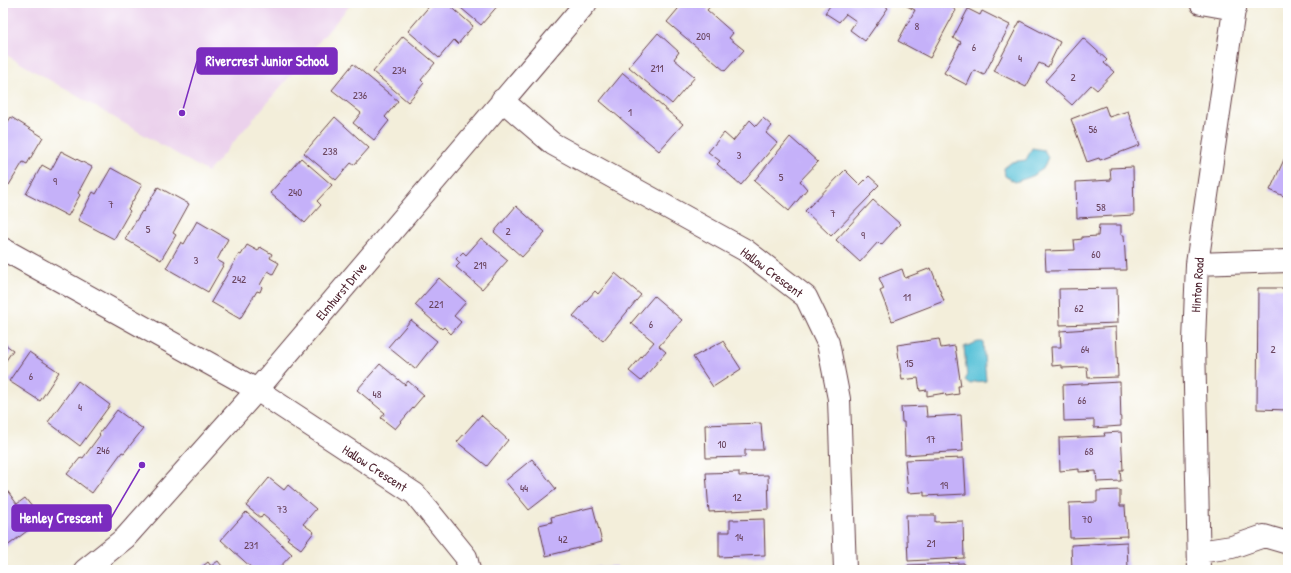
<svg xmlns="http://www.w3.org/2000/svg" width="1291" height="573" font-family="'Patrick Hand',sans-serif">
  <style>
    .built { fill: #ebd1ec }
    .water { fill: #5cc3d9; stroke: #537182 }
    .building { fill: #c5b1f9 }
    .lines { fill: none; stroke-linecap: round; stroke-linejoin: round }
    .minor-casing { stroke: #633e45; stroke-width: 24 }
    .minor { stroke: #fff; stroke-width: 22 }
    .labels { text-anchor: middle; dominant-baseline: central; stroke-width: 3.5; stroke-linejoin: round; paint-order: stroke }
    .number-label { font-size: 11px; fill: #69445e }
    .street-label { font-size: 13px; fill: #4a1f2b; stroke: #fff }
    .leader { fill: none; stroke: #7b2cbf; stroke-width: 1.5 }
    .callout-dot { fill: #7b2cbf; stroke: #fff; stroke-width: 1.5 }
    .callout { fill: #7b2cbf; stroke: #7b2cbf; stroke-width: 1.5 }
    .callout-label { font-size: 14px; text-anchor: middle; font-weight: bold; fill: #fff }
  </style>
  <rect width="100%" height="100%" fill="#fff"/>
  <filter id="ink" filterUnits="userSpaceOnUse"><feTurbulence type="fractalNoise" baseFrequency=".025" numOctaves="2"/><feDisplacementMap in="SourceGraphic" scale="8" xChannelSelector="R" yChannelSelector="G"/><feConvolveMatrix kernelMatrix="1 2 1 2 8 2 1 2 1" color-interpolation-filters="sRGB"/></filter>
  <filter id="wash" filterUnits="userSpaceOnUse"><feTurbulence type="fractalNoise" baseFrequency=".012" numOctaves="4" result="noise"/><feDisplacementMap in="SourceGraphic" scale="16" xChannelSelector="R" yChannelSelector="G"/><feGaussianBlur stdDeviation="0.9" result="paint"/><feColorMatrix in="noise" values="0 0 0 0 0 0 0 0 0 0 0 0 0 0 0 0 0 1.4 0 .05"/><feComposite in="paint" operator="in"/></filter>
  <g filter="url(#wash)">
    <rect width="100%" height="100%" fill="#f3eeda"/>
    <path class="built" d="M3,3H352L208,172L3,53Z"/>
    <path class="water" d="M1032,148L1044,150L1048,157L1043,169L1030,177L1015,182L1005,176L1004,168L1012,162L1026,160Z
      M978,342H983L986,381L973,382L970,384L965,380L967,377L964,347Z"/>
    <g id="blocks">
      <path class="building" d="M432,3H447L473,26L458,44L454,40L439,58L408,31Z
        M455,3H500L481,25Z
        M683,3H713L707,10L733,33L729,38L744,50L725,71L667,22Z
        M832,3H887L885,6L888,8L865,41L850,30L856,21L846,14L839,22L825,13Z
        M906,3H944L956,10L930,58L898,41L915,10L905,5Z
        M968,9L980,15L982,11L1010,25L984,75L974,70L967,85L944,73L961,42L953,38Z
        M1020,21L1060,42L1048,67L1039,63L1026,87L994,71Z
        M658,33L679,52L674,59L695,77L672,104L629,67Z
        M403,36L435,63L421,80L424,83L408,102L373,72Z
        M1083,38L1107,60L1104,63L1114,72L1097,90L1091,85L1072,105L1045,81Z
        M353,64L398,101L385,117L389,121L374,140L353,123L361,113L332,90Z
        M623,73L683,124L659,151L600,101Z
        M1105,106L1109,117L1128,111L1140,145L1100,160L1099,158L1087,162L1071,119Z
        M11,117L43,137L27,164L23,162L9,185L3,182V130Z
        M335,117L369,148L354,165L351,163L336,180L304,153Z
        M763,118L772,126L766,133L777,143L741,185L717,164L720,161L708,152L724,133L733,141L750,120L756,126Z
        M790,137L818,162L800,181L807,189L789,211L754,181Z
        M61,151L92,167L78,193L80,195L68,216L26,194L42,165L51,170Z
        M1288,151V198L1270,190Z
        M301,158L332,185L317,201L321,205L305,223L270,193Z
        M1133,167L1134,215L1077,218L1076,182L1111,180L1110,168Z
        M111,168L142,185L128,209L130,211L114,239L78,220L93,192L96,194Z
        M845,170L860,185L869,176L879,185L870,194L871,195L831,236L805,211Z
        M158,187L189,204L173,233L176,235L161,260L125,239L142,211L143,212Z
        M873,200L900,224L881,245L878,242L860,262L836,240Z
        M516,206L545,232L522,257L494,232Z
        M197,221L228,239L217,260L224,264L208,292L166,268L181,242L184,244Z
        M1099,225H1121V235H1124L1126,270L1046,271L1045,251L1075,250L1074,240L1082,239V237L1098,236Z
        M481,238L508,260L482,289L456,267L460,263L456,259L463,252L466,255Z
        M247,245L258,251L260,247L272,254L270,258L279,263L273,274L268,271L260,285L262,287L260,292L257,291L240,319L211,302L239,254L241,255Z
        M931,268L944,301L892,321L880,291L884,289L879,278L902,269L905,278Z
        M615,273L641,295L603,341L573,316L595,291L598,294Z
        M439,278L466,302L454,316L461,322L451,334L444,327L442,329L415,305Z
        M1117,288L1118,323L1060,325L1059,289Z
        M1258,288H1288V410L1257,409Z
        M654,296L682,320L659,346L666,352L641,381L629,371L654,342L631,323Z
        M411,320L437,341L415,369L388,347Z
        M1116,327L1118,377L1088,378L1087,367L1062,368V365L1052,366L1051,347H1061L1060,331Z
        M939,339L941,348L955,346L961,386H958L959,394L946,396L945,393L927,396V390L920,391L918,378L902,380L897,345Z
        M723,341L741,369L713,387L693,357Z
        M3,343L13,350L3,365Z
        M29,352L59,372L40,401L9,381Z
        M380,364L405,385L408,381L424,395L395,429L381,418L385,413L357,390Z
        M78,381L110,405L80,446L48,422Z
        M1120,382L1121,426L1094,428V420L1064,421L1063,385Z
        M926,406L927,417L961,415L963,451L905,455L904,422H902L901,407Z
        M117,410L143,429L124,453L122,452L92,493L67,474L81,457L83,458L100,435L99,434Z
        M481,415L508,440L487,466L457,442Z
        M761,423L763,450H745V457L706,458L705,425Z
        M1121,432L1123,470H1120L1121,481L1097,482L1096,471L1079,472V469L1060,471L1059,438L1105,436L1104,433Z
        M964,458L966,494L924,496V492L908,493L905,460Z
        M532,459L556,489L529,510L505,481Z
        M739,472V476L768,475L769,509L709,512L706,473Z
        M269,478L284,490L288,485L316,509L303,524L314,532L301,549L287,539L289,537L263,515L261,518L246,506Z
        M3,485L17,504L25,498L40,517L29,525L31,528L6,547L3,544Z
        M1120,490V506H1125L1127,536L1070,538L1069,503L1097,502V491Z
        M593,507L602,542L546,556L539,525L552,522L551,517Z
        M246,512L292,554L277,570H254L221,540Z
        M906,515H935V522L963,521L964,558L908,561Z
        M764,519L765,555L719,557V532H730V520Z
        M1127,542L1128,570H1072L1071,545Z
        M218,561L225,570H198L208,562L211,566Z
        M964,563L965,570H908V565Z
        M617,566V570H588V567Z
        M410,567V570H375V568Z"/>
    </g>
  </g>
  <g filter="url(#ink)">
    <use href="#blocks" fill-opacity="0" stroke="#633e45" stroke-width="1"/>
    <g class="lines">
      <defs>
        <path id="minor" d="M1201,3L1235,9
          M502,100L553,144L745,250L806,297L828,343L839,399L845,570
          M3,249L257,390L415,494L466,557L469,570
          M1197,264L1288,261
          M1199,552L1232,547L1264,536L1288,543
          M85,570L125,538L257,390L586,3
          M1199,570L1194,342L1197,264L1235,3"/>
      </defs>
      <use href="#minor" class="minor-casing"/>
      <use href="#minor" class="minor"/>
    </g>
  </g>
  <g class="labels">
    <g class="number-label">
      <text x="917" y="26">8</text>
      <text x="703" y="36">209</text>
      <text x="974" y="47">6</text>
      <text x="1020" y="58">4</text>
      <text x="657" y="68">211</text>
      <text x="399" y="70">234</text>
      <text x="1073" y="77">2</text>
      <text x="360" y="95">236</text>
      <text x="630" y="112">1</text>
      <text x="1093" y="129">56</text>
      <text x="330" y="151">238</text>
      <text x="739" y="155">3</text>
      <text x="781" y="177">5</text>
      <text x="55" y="181">9</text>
      <text x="295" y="192">240</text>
      <text x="111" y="204">7</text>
      <text x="1101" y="207">58</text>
      <text x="833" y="213">7</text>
      <text x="148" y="229">5</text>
      <text x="508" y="231">2</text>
      <text x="863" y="235">9</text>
      <text x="1096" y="254">60</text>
      <text x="196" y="260">3</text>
      <text x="480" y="265">219</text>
      <text x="239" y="279">242</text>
      <text x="907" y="297">11</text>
      <text x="436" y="304">221</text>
      <text x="1079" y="308">62</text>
      <text x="651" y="324">6</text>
      <text x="1085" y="349">64</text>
      <text x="1273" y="349">2</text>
      <text x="909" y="363">15</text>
      <text x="31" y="376">6</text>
      <text x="377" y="394">48</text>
      <text x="1082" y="400">66</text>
      <text x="80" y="407">4</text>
      <text x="931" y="439">17</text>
      <text x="722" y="444">10</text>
      <text x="103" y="450">246</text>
      <text x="1089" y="451">68</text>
      <text x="944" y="485">19</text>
      <text x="524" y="488">44</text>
      <text x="737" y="497">12</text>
      <text x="282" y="509">73</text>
      <text x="1087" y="519">70</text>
      <text x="739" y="537">14</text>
      <text x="563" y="539">42</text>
      <text x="931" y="543">21</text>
      <text x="251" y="545">231</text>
    </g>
    <g class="street-label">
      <text transform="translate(772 272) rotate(37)">Hallow Crescent</text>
      <text transform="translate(1197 285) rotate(-86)">Hinton Road</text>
      <text transform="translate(341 291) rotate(-50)">Elmhurst Drive</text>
      <text transform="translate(375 468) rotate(33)">Hallow Crescent</text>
    </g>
  </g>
  <path class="leader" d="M182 113L197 61M142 465L111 518"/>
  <g class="callout-dot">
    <circle cx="182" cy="113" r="4"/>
    <circle cx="142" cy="465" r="4"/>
  </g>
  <g class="callout">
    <rect x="197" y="48" width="140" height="26" rx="4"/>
    <rect x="12" y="505" width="99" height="26" rx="4"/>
  </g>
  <g class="callout-label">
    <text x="267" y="66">Rivercrest Junior School</text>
    <text x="61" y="523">Henley Crescent</text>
  </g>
  <rect width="1291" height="573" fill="none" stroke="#fff" stroke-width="16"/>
</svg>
